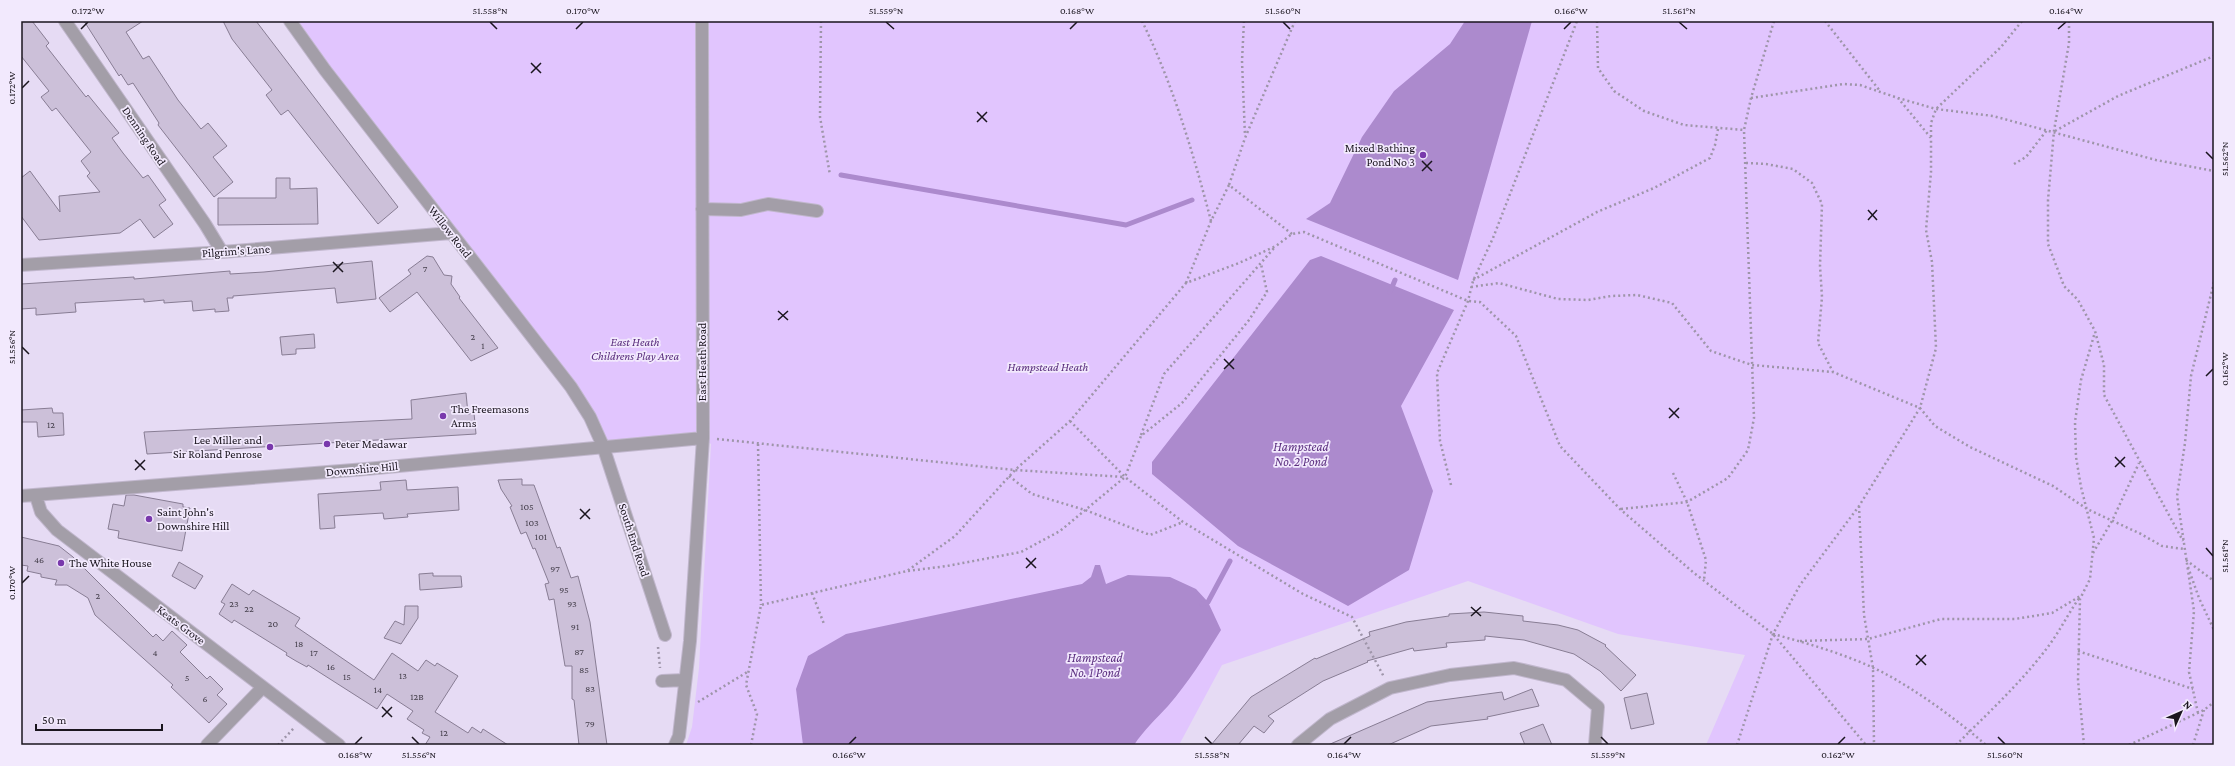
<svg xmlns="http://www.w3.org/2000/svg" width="2235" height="766" font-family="'Crimson Pro',serif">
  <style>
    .green { fill: #e1c5fe }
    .water { fill: #ac8acd }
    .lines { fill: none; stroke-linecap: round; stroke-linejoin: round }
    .stream { stroke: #ac8acd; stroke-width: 5 }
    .building { fill: #ccc0d9; stroke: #887d94 }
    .minor-casing { stroke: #c1b7cd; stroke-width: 14 }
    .path { stroke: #9e95a9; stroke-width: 2.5; stroke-dasharray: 2 3; stroke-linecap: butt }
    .minor { stroke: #a39ea8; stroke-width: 12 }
    .ticks { fill: none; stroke: #1a151e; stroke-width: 1.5 }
    .poi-dot { fill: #7938ac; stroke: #f2e9fd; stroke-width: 1.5 }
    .labels { text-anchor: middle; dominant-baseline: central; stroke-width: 3.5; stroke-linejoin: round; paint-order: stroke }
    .number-label { font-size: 10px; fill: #46404d }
    .street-label { font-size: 12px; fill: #1a151e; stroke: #f2e9fd }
    .poi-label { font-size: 12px; fill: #1a151e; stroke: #f2e9fd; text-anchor: start }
    .park-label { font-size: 12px; font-style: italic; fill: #572b7b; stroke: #f2e9fd }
    .water-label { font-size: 13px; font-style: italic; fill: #5c3080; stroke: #f2e9fd }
    .neatline { fill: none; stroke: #1a151e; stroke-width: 1.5 }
    .ticks-label { font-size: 10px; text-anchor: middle; fill: #1a151e }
  </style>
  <rect width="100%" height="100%" fill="#e6dbf4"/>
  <path class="green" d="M290,21H2214V745H1706L1745,655L1618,634L1468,581L1222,665L1179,745H686L692,727L699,668L711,444L703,438L603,446L590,417Z"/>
  <path class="water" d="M1465,21H1532L1458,280L1306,219L1330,203L1362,137L1394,91L1450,44Z
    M1321,256L1454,310L1401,406L1433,491L1409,570L1348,606L1238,546L1152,474V462L1310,260Z
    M1095,565H1100L1106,584L1128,575L1170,577L1196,589L1208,602L1221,630C1205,656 1188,683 1168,706C1156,719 1144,730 1134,745H803L796,689L808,656L846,634L1082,584L1091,577Z"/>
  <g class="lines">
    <path class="stream" d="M841,175L1126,225L1192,200
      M1390,292L1395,280
      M1202,604L1208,602L1230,561"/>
  </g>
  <path class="building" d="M21,21H32L49,43L46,46L86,97L88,95L119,133L112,138L123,153L143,178L148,175L166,200L159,205L173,224L154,238L140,219L120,233L39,240L21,216V178L30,171L60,212L59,196L100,192L87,176L90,173L81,161L91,152L56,108L52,111L41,97L49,91L21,56Z
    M84,21H143L126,32L143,59L149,56L178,100L201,129L208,123L227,146L213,157L233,182L214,197L158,125L159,123L133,83L128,85L121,74L119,76Z
    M223,21H256L398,207L378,224L288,110L281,115L266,95L272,90L232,39Z
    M276,178H290V189L317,188L318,224L218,225V198H276Z
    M427,256L433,257L444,275L452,276L451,284L460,297L459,298L498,348L471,361L417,292L390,312L379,298L411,274L408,270Z
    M372,261L376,299L337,303L335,288L233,296V298H227L229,311L215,312V309L193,311L192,301L164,303V300L144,302V299L75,303L76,312L36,315V308L21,309V284L134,277V279L230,271V274L264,272Z
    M314,334L315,348L296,349V354L282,355L280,337Z
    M466,393L468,414L474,413L476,434L147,454L144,432L412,419L411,400Z
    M52,408L53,413H63L64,435L38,437L37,422H21V410Z
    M522,479V485H534L557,548L560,547L571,578L578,576L590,622L607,745H579L574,700L572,699V666H565L554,599L549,600L545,584L549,583L535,548L533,549L526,532L521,534L510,507L512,506L501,489L498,480Z
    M406,480L407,490L458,487L459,510L407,514L408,517L384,519L383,513L334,516L335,528L320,529L318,494L381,490L380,482Z
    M126,495H134L183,504V507L190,508L182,551L118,538L119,531L108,529L113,504L124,506Z
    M21,537L59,546L73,557L153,637L156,634L163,641L172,631L187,645L180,652L207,679L210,676L223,689L217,695L227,704L209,723L171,687L173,685L95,615L88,598L67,585H55L57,580L41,577V574L27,571L28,566L21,565Z
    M179,562L203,576L195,589L172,576Z
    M433,573V576H461L462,587L420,590L419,574Z
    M232,584L249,595L253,590L300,618L295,626L374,680L392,653L418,671L426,660L435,666L437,663L458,676L435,712L468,733L472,727L481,733L483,729L508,745H425L430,737L422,733L424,730L407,719L413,711L387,694L377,709L308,665L307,667L296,661L286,655L287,653L234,620L232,623L219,614L225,604L221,602Z
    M405,606H418V618L401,644L384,638L395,621L404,625Z
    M1484,612L1523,616V621L1558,625L1578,630L1606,645L1605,646L1636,675L1621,691L1600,671L1574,654L1524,640L1485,636V640L1446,643L1447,647L1414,651L1413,648L1367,661L1368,662L1323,681L1268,716L1274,721L1264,733L1254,726L1238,745H1211L1251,697L1315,658L1316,659L1370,636L1369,632L1406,622L1449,616V614Z
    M1532,689L1539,706L1487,717L1488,719L1431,726L1388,745H1328L1427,702L1502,692L1504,700Z
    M1647,693L1654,724L1631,729L1624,698Z
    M1543,724L1552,745H1525L1520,733Z"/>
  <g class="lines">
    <defs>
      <path id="minor" d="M65,21L205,224L222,252
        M290,21L325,70L571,387L590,417L603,446L665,635
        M702,209L741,210L768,204L817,211
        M21,265L222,252L451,233
        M21,496L366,469L703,438
        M36,496L41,512L57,530L339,745
        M662,681L684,680
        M207,745L263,687
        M675,745L679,736L690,641L703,438L702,21
        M1298,745L1330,719L1390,688L1450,675L1514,668L1566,680L1598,707L1595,745"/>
    </defs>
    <use href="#minor" class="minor-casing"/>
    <path class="path" d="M821,21L820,117L830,175
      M1142,21C1173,85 1193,152 1211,221
      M1244,21L1242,61L1245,136
      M1597,21L1598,68L1614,91L1644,111L1684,125L1744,130
      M1825,21L1880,91
      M2069,21V43L2054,131L2048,200V244L2064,286L2078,300L2095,331L2104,365V395L2183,541
      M1751,98L1843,84L1860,85L1898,98L1936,109L1993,116L2156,160L2214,171
      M2055,131L2118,96L2214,56
      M1931,137V123L1936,109L2001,47L2022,21
      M1746,163L1766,164L1793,169L1812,183L1822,204L1820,266L1822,297L1818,343L1833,372
      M2014,164L2026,157L2047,130
      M1292,234L1229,185L1245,138L1295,21
      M1473,280L1597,212L1654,188L1710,158L1715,145L1718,129
      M1186,283L1211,221L1229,185
      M1471,287L1499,283L1558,299L1588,300L1611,296L1637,295L1672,303L1711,351L1752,365L1833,372L1920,408L1935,426L1970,447L2053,486L2087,509L2141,534L2162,546L2184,549
      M1070,421L1125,477L1183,522L1303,594L1352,617L1384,677
      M1141,435L1164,374L1274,248
      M717,439L1015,470L1124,477
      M758,444L761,605
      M1673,473L1687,502L1706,560L1704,580
      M1009,476L1032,494L1085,510L1150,535L1183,522
      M1451,485L1440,441L1437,373L1468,301L1473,281L1493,238L1577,21
      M1859,506L1864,615L1873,668L1874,745
      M1621,509L1687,502L1728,478L1748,450L1754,418L1744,130L1751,98L1774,21
      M2093,553L2112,521L2139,463
      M2186,560L2214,581
      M2188,567L2199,598L2214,630
      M908,571L947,566L1021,552L1060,531L1125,477L1141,436L1182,403L1249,320L1267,292L1261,264
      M812,593L824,624
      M1773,634C1810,644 1848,655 1882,672C1918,691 1956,719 1986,745
      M1800,641L1868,639L1941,619H2015L2052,613L2082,595
      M658,647L660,668
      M2078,651L2193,689
      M698,702L749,671
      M2198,713L2189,672L2194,611L2177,496L2185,443L2191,376L2214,282
      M278,745L294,728
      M751,745L757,714L746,685L761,605L907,571L955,536L1015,470L1070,421L1186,283L1239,263L1276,246L1292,234L1304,232L1468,301L1480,302L1516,336L1560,446L1620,509L1694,573L1773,634L1866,745
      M1737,745L1773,634L1800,585L1859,506L1920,408L1936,348L1932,262L1926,230L1931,172V138L1898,98
      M1956,745C1988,713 2023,681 2050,644C2061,629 2069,612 2080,597
      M2084,745L2078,680L2080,599L2090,579L2094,538L2081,487L2076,457L2075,422L2081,380L2095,332
      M2129,745L2204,710L2214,702
      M2193,745L2204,710"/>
    <use href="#minor" class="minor"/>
  </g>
  <path class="ticks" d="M490,22L497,29M886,22L894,29M1283,22L1290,29M1679,22L1687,29M81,29L88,22M576,29L583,22M1070,29L1077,22M1564,29L1571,22M2058,29L2066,22M531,63L541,73M531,73L541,63M22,88L29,81M977,112L987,122M977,122L987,112M2206,152L2213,159M1422,161L1432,171M1422,171L1432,161M1868,210L1877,220M1868,220L1877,210M333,262L343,272M333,272L343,262M778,311L788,320M778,320L788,311M22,347L29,354M1224,359L1234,369M1224,369L1234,359M2206,376L2213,369M1669,408L1679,418M1669,418L1679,408M2115,457L2125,467M135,460L145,470M2115,467L2125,457M135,470L145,460M580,509L590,519M580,519L590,509M2206,548L2213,556M1026,558L1036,568M1026,568L1036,558M22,583L29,576M1471,607L1481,616M1471,616L1481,607M1916,655L1926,665M1916,665L1926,655M382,707L392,717M382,717L392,707M412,737L419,744M1205,737L1212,744M1601,737L1608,744M1998,737L2005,744M355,744L362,737M849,744L856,737M1344,744L1351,737M1838,744L1845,737"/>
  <g class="poi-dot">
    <circle cx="1423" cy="155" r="4"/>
    <circle cx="443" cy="416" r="4"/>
    <circle cx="327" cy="444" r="4"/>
    <circle cx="270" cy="447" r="4"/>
    <circle cx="149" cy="519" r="4"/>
    <circle cx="61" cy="563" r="4"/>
  </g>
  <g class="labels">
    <g class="number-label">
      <text x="425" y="268">7</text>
      <text x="473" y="336">2</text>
      <text x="483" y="345">1</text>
      <text x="51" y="424">12</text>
      <text x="527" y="506">105</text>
      <text x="532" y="522">103</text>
      <text x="541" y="536">101</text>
      <text x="39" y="559">46</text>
      <text x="555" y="568">97</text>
      <text x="564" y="589">95</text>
      <text x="98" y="595">2</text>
      <text x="234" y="603">23</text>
      <text x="572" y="603">93</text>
      <text x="249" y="608">22</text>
      <text x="273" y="623">20</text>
      <text x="575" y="626">91</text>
      <text x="299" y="643">18</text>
      <text x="579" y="651">87</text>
      <text x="155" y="652">4</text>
      <text x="314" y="652">17</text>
      <text x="331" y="666">16</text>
      <text x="584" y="669">85</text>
      <text x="403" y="675">13</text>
      <text x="347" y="676">15</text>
      <text x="187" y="677">5</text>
      <text x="590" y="688">83</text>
      <text x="378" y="689">14</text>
      <text x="417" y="696">12B</text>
      <text x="205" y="698">6</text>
      <text x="590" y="723">79</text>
      <text x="444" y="732">12</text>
    </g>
    <g class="street-label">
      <text transform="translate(144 136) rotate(56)">Denning Road</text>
      <text transform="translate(450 232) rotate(52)">Willow Road</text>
      <text transform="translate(236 251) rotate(-4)">Pilgrim's Lane</text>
      <text transform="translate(702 362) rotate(-90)">East Heath Road</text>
      <text transform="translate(362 469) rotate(-5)">Downshire Hill</text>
      <text transform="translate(634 540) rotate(72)">South End Road</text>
      <text transform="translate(181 625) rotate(37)">Keats Grove</text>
    </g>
    <g class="poi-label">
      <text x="1415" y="148" text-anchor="end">Mixed Bathing<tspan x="1415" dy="14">Pond No 3</tspan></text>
      <text x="451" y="409">The Freemasons<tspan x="451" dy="14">Arms</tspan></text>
      <text x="262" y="440" text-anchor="end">Lee Miller and<tspan x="262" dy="14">Sir Roland Penrose</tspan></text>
      <text x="335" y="444">Peter Medawar</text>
      <text x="157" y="512">Saint John's<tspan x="157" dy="14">Downshire Hill</tspan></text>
      <text x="69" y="563">The White House</text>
    </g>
    <g class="park-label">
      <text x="635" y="342">East Heath<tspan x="635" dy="14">Childrens Play Area</tspan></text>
      <text x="1048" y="367">Hampstead Heath</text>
    </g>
    <g class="water-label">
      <text x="1301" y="446">Hampstead<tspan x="1301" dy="15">No. 2 Pond</tspan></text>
      <text x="1095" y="657">Hampstead<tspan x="1095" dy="15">No. 1 Pond</tspan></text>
    </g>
  </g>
  <rect width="2235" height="766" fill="none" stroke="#f2e9fd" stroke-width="44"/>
  <g transform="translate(2181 712) rotate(45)" stroke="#f2e9fd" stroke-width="3" paint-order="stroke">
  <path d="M0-3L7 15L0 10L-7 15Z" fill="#1a151e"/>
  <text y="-6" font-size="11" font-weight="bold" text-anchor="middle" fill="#1a151e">N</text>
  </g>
  <path d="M36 724v6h126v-6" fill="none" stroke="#1a151e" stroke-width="2"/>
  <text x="42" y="724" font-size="12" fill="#1a151e" stroke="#f2e9fd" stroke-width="3" paint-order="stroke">50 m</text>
  <rect x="22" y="22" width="2191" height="722" class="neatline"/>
  <g class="ticks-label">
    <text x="88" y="14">0.172°W</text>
    <text x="490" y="14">51.558°N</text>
    <text x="583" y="14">0.170°W</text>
    <text x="886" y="14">51.559°N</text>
    <text x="1077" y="14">0.168°W</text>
    <text x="1283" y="14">51.560°N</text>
    <text x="1571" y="14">0.166°W</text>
    <text x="1679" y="14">51.561°N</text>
    <text x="2066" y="14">0.164°W</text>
    <text transform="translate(11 88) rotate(-90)" y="4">0.172°W</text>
    <text transform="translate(2224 159) rotate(-90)" y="4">51.562°N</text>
    <text transform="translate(11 347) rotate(-90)" y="4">51.556°N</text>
    <text transform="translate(2224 369) rotate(-90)" y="4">0.162°W</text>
    <text transform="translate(2224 556) rotate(-90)" y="4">51.561°N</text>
    <text transform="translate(11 583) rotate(-90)" y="4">0.170°W</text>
    <text x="355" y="758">0.168°W</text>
    <text x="419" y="758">51.556°N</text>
    <text x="849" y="758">0.166°W</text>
    <text x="1212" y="758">51.558°N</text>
    <text x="1344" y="758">0.164°W</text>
    <text x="1608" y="758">51.559°N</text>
    <text x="1838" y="758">0.162°W</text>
    <text x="2005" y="758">51.560°N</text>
  </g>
</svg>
